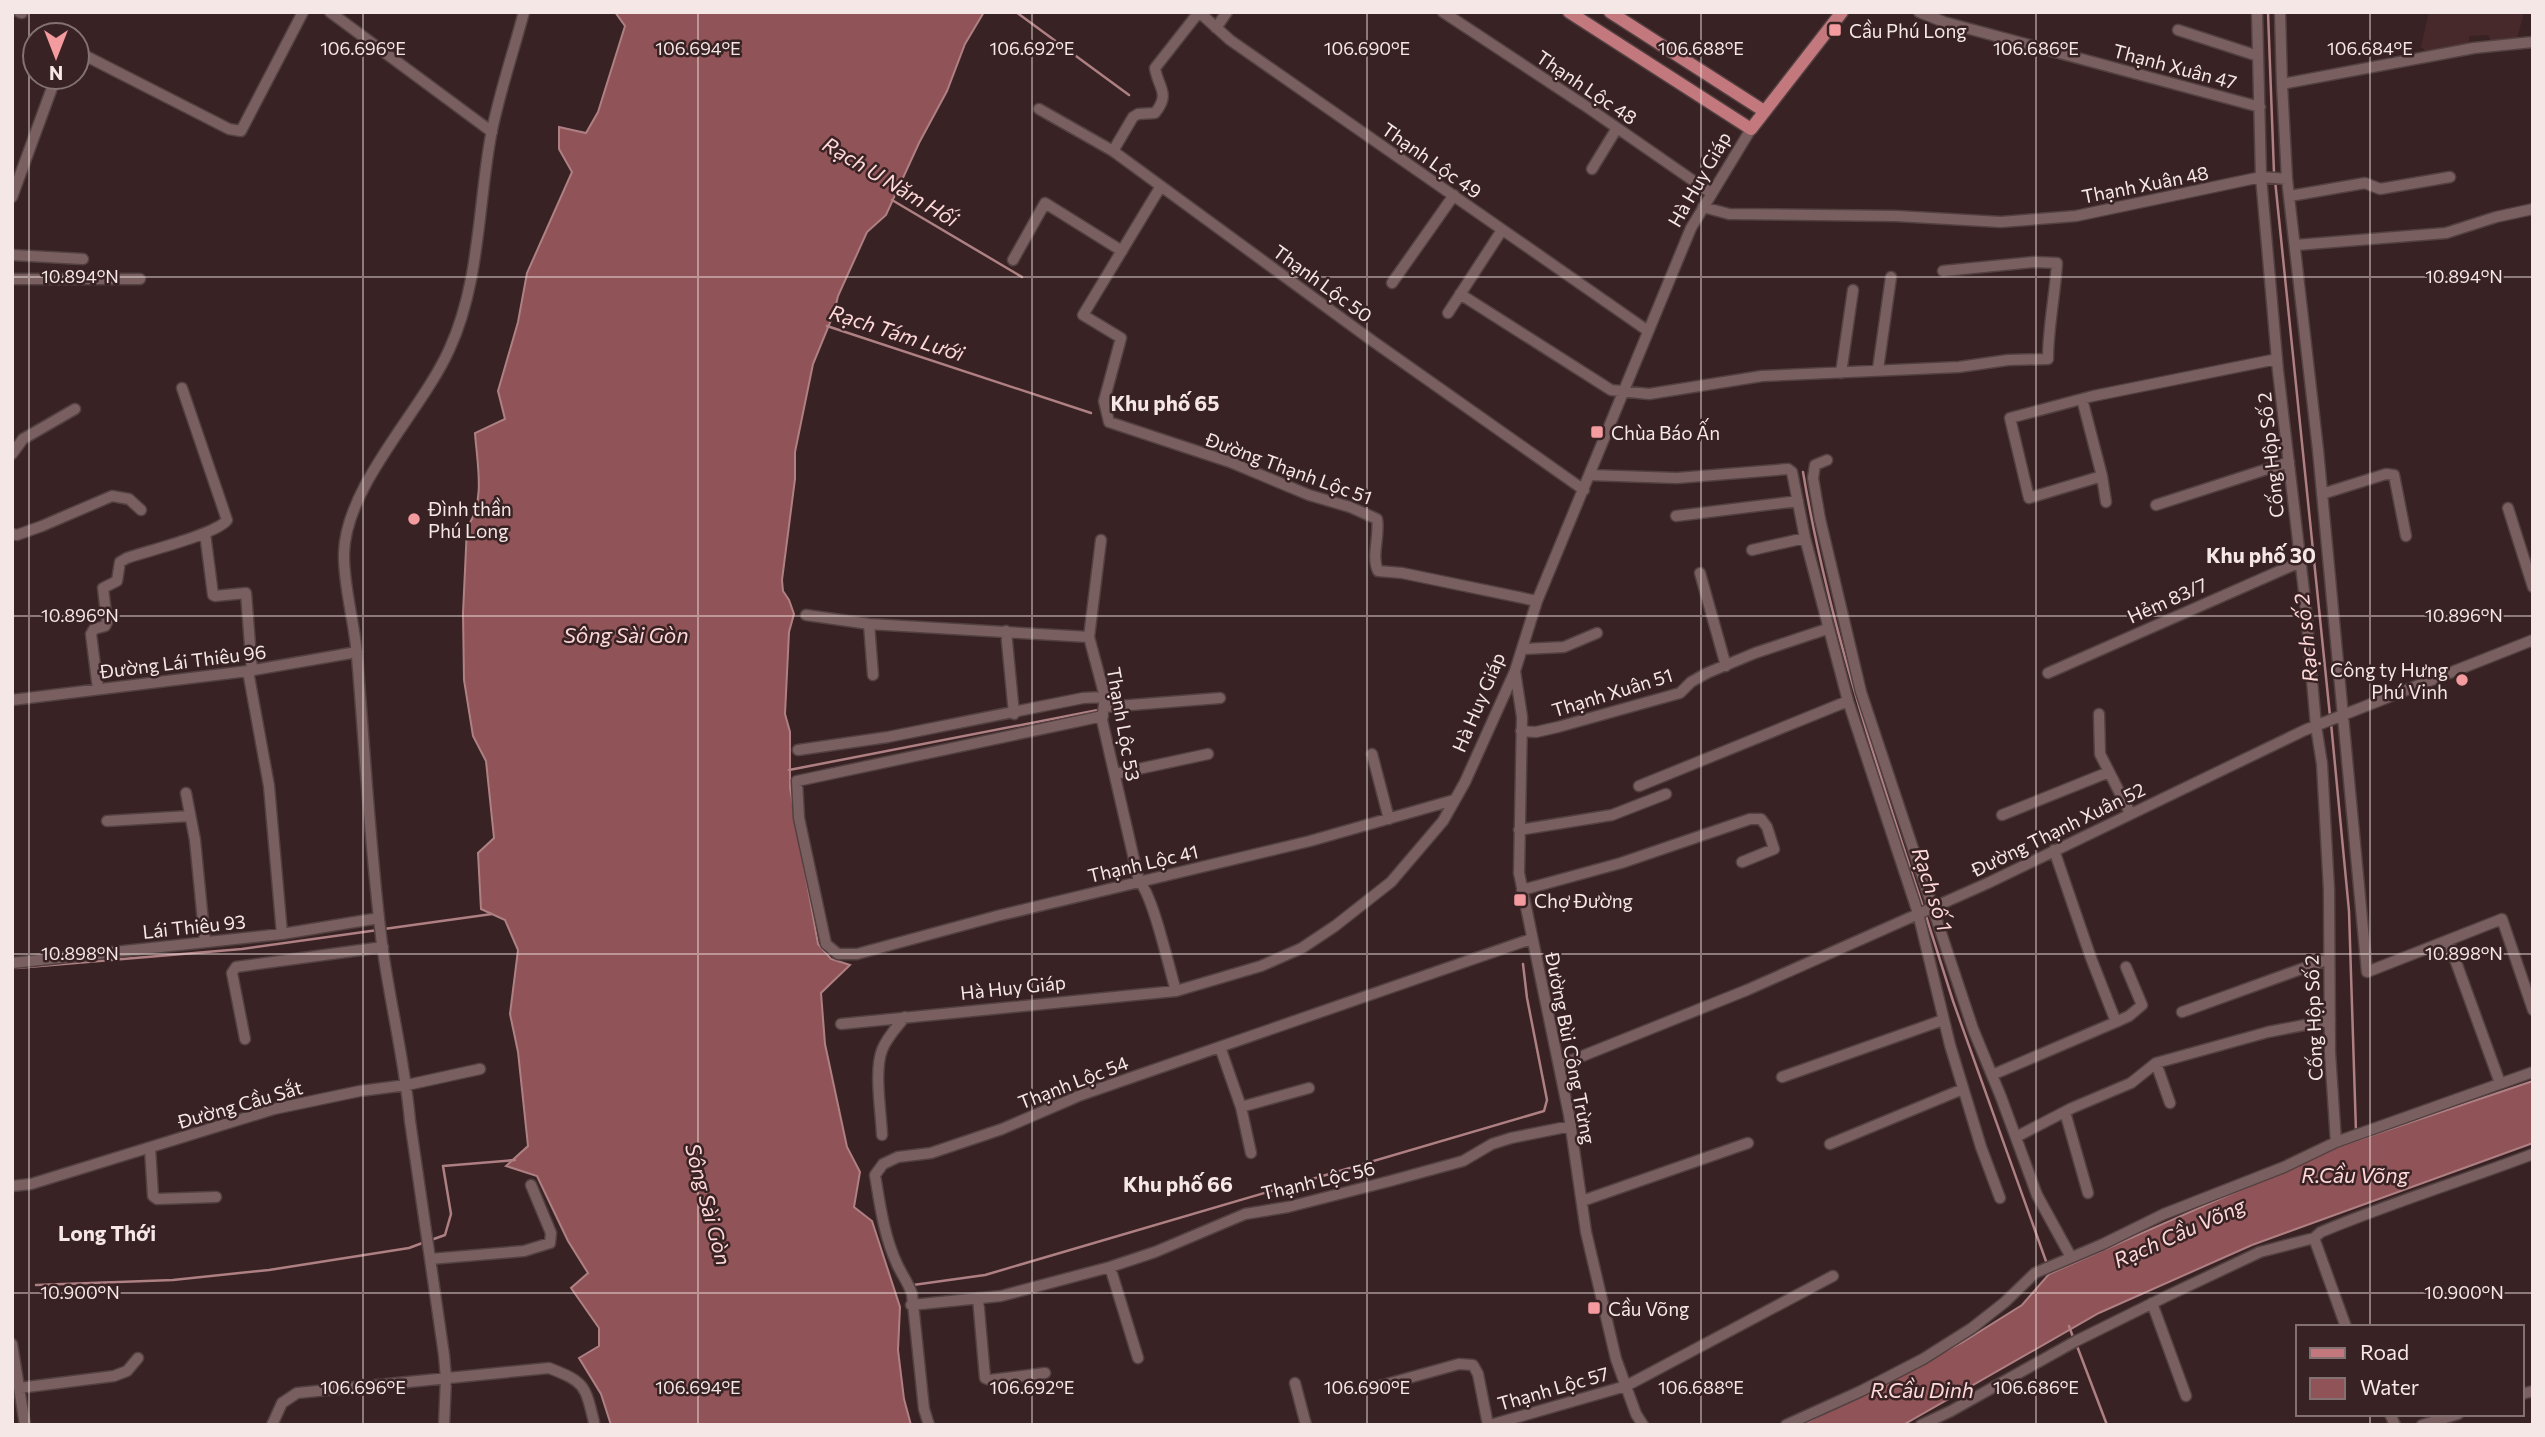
<svg xmlns="http://www.w3.org/2000/svg" width="2545" height="1437" font-family="Commissioner,sans-serif">
  <style>
    .built { fill: #47292b }
    .water { fill: #905458; stroke: #af8083; stroke-width: 2 }
    .lines { fill: none; stroke-linecap: round; stroke-linejoin: round }
    .stream { stroke: #af8083; stroke-width: 2.5 }
    .minor-casing { stroke: #534041; stroke-width: 13 }
    .major-casing { stroke: #534041; stroke-width: 15 }
    .minor { stroke: #795f60; stroke-width: 10 }
    .major { stroke: #c2787d; stroke-width: 12 }
    .ticks { fill: none; stroke: #f6e7e7; stroke-width: 2; stroke-opacity: 0.45 }
    .poi-dot { fill: #f49b9f; stroke: #382223; stroke-width: 2.5 }
    .labels { text-anchor: middle; dominant-baseline: central; stroke-width: 5; stroke-linejoin: round; paint-order: stroke }
    .poi-label { font-size: 19px; fill: #f6e7e7; stroke: #382223; text-anchor: start }
    .street-label { font-size: 19px; fill: #f6e7e7; stroke: #382223 }
    .water-label { font-size: 21px; font-style: italic; fill: #ffd8d9; stroke: #382223 }
    .neighbourhood-label { font-size: 21px; font-weight: bold; fill: #f6e7e7; stroke: #382223 }
    .ticks-label { font-size: 18px; text-anchor: middle; fill: #f6e7e7; stroke: #382223; stroke-width: 5; stroke-linejoin: round; paint-order: stroke }
  </style>
  <rect width="100%" height="100%" fill="#382223"/>
  <path class="built" d="M2429,12H2524L2517,39L2492,42L2488,35L2469,36V45L2427,52L2421,47Z"/>
  <path class="water" d="M615,12H984L965,44L947,91L919,143L886,215L867,232L838,296L834,313L813,364L795,452V479L782,580L783,591L789,600L794,614L789,632L785,714L790,732V788L818,944L831,959L850,965L821,993L825,1044L847,1147L860,1172L854,1207L872,1221L900,1307L898,1350L904,1399L911,1425H611L601,1394L579,1358L599,1346V1328L571,1288L588,1273L568,1241L537,1176L506,1166L528,1146L518,1052L510,1014L518,950L505,920L481,909L478,853L494,838L486,761L473,736L464,680L463,613L467,527C486,502 477,463 475,433L505,419L498,391L518,322L527,273L572,172L559,149V127L586,133L598,112L625,26Z
    M2533,1081V1143L2252,1245L2099,1313L1903,1425H1801L1963,1342L2022,1305L2049,1274L2340,1146Z"/>
  <g class="lines">
    <path class="stream" d="M1016,12L1129,95
      M2268,12L2274,173
      M2275,180L2330,716
      M892,200L1022,277
      M827,326L1091,413
      M1803,472C1828,621 1876,764 1923,907
      M2331,723L2349,911L2356,1132
      M789,770L1098,710
      M1925,913L1953,1001L2047,1264
      M384,929L492,914
      M16,968L242,949L378,930
      M431,1240L445,1235L451,1214L443,1166L515,1160
      M36,1285L173,1280L269,1270L409,1248L425,1242
      M913,1285L985,1275L1544,1111L1547,1100L1527,998L1523,964
      M2069,1326L2074,1340
      M2077,1346L2107,1425"/>
    <defs>
      <path id="minor" d="M19,12L22,13
        M330,12L492,132
        M1443,12L1584,105L1711,193
        M1919,12L1944,22L2260,107
        M2257,12L2261,177L2278,371L2305,600L2316,726L2322,764L2329,890L2330,1053L2336,1142
        M2280,12L2282,84
        M1216,28L1227,12
        M2178,30L2258,56
        M2533,42L2474,48L2282,84L2287,179L2318,450L2367,972L2502,919L2533,1010
        M77,54L84,55L229,129L241,131L303,12
        M1039,109L1113,151L1374,342L1584,490
        M1113,151L1133,117L1138,114L1155,113C1171,93 1158,88 1155,68L1199,12L1230,40L1648,331
        M1592,169L1617,128
        M1161,186L1083,315L1121,338L1104,401L1109,422L1230,462L1309,495L1350,507L1377,519C1380,536 1371,556 1378,571L1402,573L1537,601
        M2290,196L2365,183L2380,189L2450,177
        M12,197L56,77
        M1703,207L1729,214L1896,216L2001,222L2076,216L2261,177L2287,179
        M2296,245L2446,233L2496,217L2533,209
        M12,255L83,259
        M1013,260L1045,203L1122,251
        M12,279H140
        M1392,283L1454,195
        M1460,294L1611,390L1649,394L1762,376L1959,367L2008,360L2048,359C2048,327 2055,296 2057,263L2034,262L1943,271
        M1448,313L1502,230
        M1878,369L1891,277
        M1841,373L1853,290
        M2082,399L2102,476L2106,502
        M12,454L23,439L75,409
        M1827,460L1815,465L1813,478L1820,519L1861,692L1973,1029L2001,1097L2037,1195L2071,1257
        M1589,475L1677,478L1788,469L1792,472L1805,538L1848,701L1918,913L1950,1045L1981,1147L2000,1198
        M2102,476L2029,498L2010,418L2093,396L2277,359
        M2322,494L2386,474L2394,475L2406,536
        M2156,505L2289,462
        M2508,508L2533,587
        M1676,516L1798,501
        M205,533L213,595L215,596L246,593L252,671
        M12,534L17,535L42,526L112,496L129,499L141,510
        M1101,540L1089,637L1105,697L1102,720L1139,881C1153,895 1169,968 1176,991
        M1752,550L1805,538
        M1700,573L1726,666
        M806,615L869,624L873,675
        M869,624L1089,637
        M1006,631L1014,714
        M1522,649L1564,647L1597,633
        M248,671L269,786L282,934
        M1515,671L1522,717L1519,873L1569,1115L1586,1232L1616,1359L1636,1414L1643,1425
        M2048,673L2300,562
        M98,689L91,634L94,629L105,626L107,622L103,588L117,581L120,562L127,558C147,551 217,534 227,520L182,388
        M12,700L248,671L357,652
        M1105,707L1220,698
        M2099,714L2100,754L2130,813
        M1103,716L797,781L799,818L826,944L838,954H857L997,916L1310,841L1454,800
        M1521,731L1536,732L1558,727L1680,693L1691,682L1707,673L1755,653L1827,629
        M798,750L888,737L1083,698L1105,697
        M1372,754L1389,819
        M1115,774L1208,754
        M1639,786L1848,701
        M186,793L195,840L205,942
        M2002,815L2109,772
        M107,821L190,816
        M1519,830L1612,815L1666,794
        M2054,850L2091,958L2116,1022L2129,1016L2142,1005L2126,967
        M1522,890L1621,863L1750,819H1761L1767,827L1774,849L1742,862
        M2448,940L2500,1083
        M12,963L282,934L379,918
        M2182,1012L2329,959
        M841,1024L1176,991L1261,966L1302,948L1335,926L1391,882L1443,821L1465,782L1515,671L1537,601L1691,228L1751,129
        M245,1039L232,973L236,967L383,947
        M1220,1047L1241,1107L1251,1153
        M2156,1063L2170,1103
        M1560,1065L1747,990L1988,883L2305,730L2533,640
        M1992,1075L2116,1022
        M1782,1077L1943,1020
        M1241,1107L1309,1088
        M2065,1112L2088,1193
        M882,1135C881,1111 874,1071 882,1050C887,1037 897,1027 905,1017
        M2016,1137L2072,1108L2131,1083L2156,1063L2268,1032L2330,1020
        M1830,1144L1963,1089
        M150,1148L153,1196L157,1199L216,1197
        M12,1186L31,1184L274,1109L360,1091L407,1085L480,1069
        M1582,1201L1748,1143
        M2314,1238L2346,1327
        M430,1259L524,1251L550,1243L551,1233L531,1185
        M1110,1267L1138,1358
        M978,1298L985,1378L990,1380L1045,1373
        M2152,1303L2186,1396
        M911,1305L1001,1296L1110,1267L1155,1252L1245,1214L1288,1207L1390,1181L1463,1161L1492,1144L1511,1138L1571,1126
        M12,1344L25,1425
        M1295,1383L1306,1425
        M1376,1387L1459,1364L1473,1365L1478,1374L1488,1425
        M19,1388L114,1376L127,1371L138,1358
        M2522,1394L2533,1391
        M2390,1414L2395,1425
        M272,1425L282,1403L297,1393L549,1368C585,1382 585,1385 594,1422
        M444,1425L446,1378L444,1355L410,1121C405,1062 390,1004 382,944C370,849 365,752 357,656C355,624 343,585 344,553C346,485 421,412 449,350C480,284 478,205 491,135C499,94 513,53 524,12
        M929,1425L924,1409L912,1294C908,1282 902,1275 897,1264C884,1236 880,1205 875,1175L883,1164L898,1157L931,1153L1002,1129L1081,1095L1531,939
        M1490,1425L1626,1386L1833,1276
        M1786,1425L1861,1391L1923,1359L1972,1328L2005,1302L2035,1273L2103,1244L2164,1214L2284,1167L2336,1142L2533,1072
        M1921,1425L1951,1411L2076,1341L2169,1295L2260,1252L2314,1238L2321,1232C2390,1203 2462,1181 2533,1154
        M2422,1425L2458,1414"/>
      <path id="major" d="M1569,12L1751,129L1842,12
        M1610,12L1764,111"/>
    </defs>
    <use href="#minor" class="minor-casing"/>
    <use href="#major" class="major-casing"/>
    <use href="#minor" class="minor"/>
    <use href="#major" class="major"/>
  </g>
  <path class="ticks" d="M29,12V1425M363,12V1425M698,12V1425M1032,12V1425M1367,12V1425M1701,12V1425M2036,12V1425M2370,12V1327M12,277H2533M12,616H2533M12,954H2533M12,1293H2533M2370,1414V1425"/>
  <g class="poi-dot">
    <rect x="1828" y="23" width="14" height="14" rx="3.5"/>
    <rect x="1590" y="425" width="14" height="14" rx="3.5"/>
    <circle cx="414" cy="519" r="7"/>
    <circle cx="2462" cy="680" r="7"/>
    <rect x="1513" y="893" width="14" height="14" rx="3.5"/>
    <rect x="1587" y="1301" width="14" height="14" rx="3.5"/>
  </g>
  <g class="labels">
    <g class="poi-label">
      <text x="1849" y="30">Cầu Phú Long</text>
      <text x="1611" y="432">Chùa Báo Ấn</text>
      <text x="428" y="508">Đình thần<tspan x="428" dy="22">Phú Long</tspan></text>
      <text x="2448" y="669" text-anchor="end">Công ty Hưng<tspan x="2448" dy="22">Phú Vinh</tspan></text>
      <text x="1534" y="900">Chợ Đường</text>
      <text x="1608" y="1308">Cầu Võng</text>
    </g>
    <g class="street-label">
      <text transform="translate(2175 66) rotate(15)">Thạnh Xuân 47</text>
      <text transform="translate(1587 87) rotate(34)">Thạnh Lộc 48</text>
      <text transform="translate(1432 160) rotate(35)">Thạnh Lộc 49</text>
      <text transform="translate(1699 179) rotate(-60)">Hà Huy Giáp</text>
      <text transform="translate(2145 184) rotate(-11)">Thạnh Xuân 48</text>
      <text transform="translate(1323 283) rotate(36)">Thạnh Lộc 50</text>
      <text transform="translate(2270 455) rotate(-96)">Cống Hộp Số 2</text>
      <text transform="translate(1289 468) rotate(20)">Đường Thạnh Lộc 51</text>
      <text transform="translate(2167 600) rotate(-24)">Hẻm 83/7</text>
      <text transform="translate(183 661) rotate(-7)">Đường Lái Thiêu 96</text>
      <text transform="translate(1612 692) rotate(-17)">Thạnh Xuân 51</text>
      <text transform="translate(1478 702) rotate(-67)">Hà Huy Giáp</text>
      <text transform="translate(1124 724) rotate(80)">Thạnh Lộc 53</text>
      <text transform="translate(2058 829) rotate(-26)">Đường Thạnh Xuân 52</text>
      <text transform="translate(1143 863) rotate(-13)">Thạnh Lộc 41</text>
      <text transform="translate(194 926) rotate(-6)">Lái Thiêu 93</text>
      <text transform="translate(1013 987) rotate(-6)">Hà Huy Giáp</text>
      <text transform="translate(2313 1018) rotate(-92)">Cống Hộp Số 2</text>
      <text transform="translate(1571 1048) rotate(79)">Đường Bùi Công Trừng</text>
      <text transform="translate(1073 1082) rotate(-21)">Thạnh Lộc 54</text>
      <text transform="translate(240 1104) rotate(-16)">Đường Cầu Sắt</text>
      <text transform="translate(1318 1180) rotate(-13)">Thạnh Lộc 56</text>
      <text transform="translate(1553 1388) rotate(-16)">Thạnh Lộc 57</text>
    </g>
    <g class="water-label">
      <text transform="translate(891 181) rotate(31)">Rạch U Năm Hối</text>
      <text transform="translate(897 332) rotate(18)">Rạch Tám Lưới</text>
      <text x="626" y="634">Sông Sài Gòn</text>
      <text transform="translate(2305 638) rotate(-96)">Rạch số 2</text>
      <text transform="translate(1933 889) rotate(72)">Rạch số 1</text>
      <text x="2355" y="1174">R.Cầu Võng</text>
      <text transform="translate(709 1204) rotate(75)">Sông Sài Gòn</text>
      <text transform="translate(2179 1232) rotate(-24)">Rạch Cầu Võng</text>
      <text x="1922" y="1389">R.Cầu Dinh</text>
    </g>
    <g class="neighbourhood-label">
      <text x="1165" y="402">Khu phố 65</text>
      <text x="2261" y="554">Khu phố 30</text>
      <text x="1178" y="1183">Khu phố 66</text>
      <text x="107" y="1232">Long Thới</text>
    </g>
  </g>
  <g class="ticks-label">
    <text x="363" y="55">106.696°E</text>
    <text x="698" y="55">106.694°E</text>
    <text x="1032" y="55">106.692°E</text>
    <text x="1367" y="55">106.690°E</text>
    <text x="1701" y="55">106.688°E</text>
    <text x="2036" y="55">106.686°E</text>
    <text x="2370" y="55">106.684°E</text>
    <text x="2464" y="283">10.894°N</text>
    <text x="80" y="283">10.894°N</text>
    <text x="2464" y="622">10.896°N</text>
    <text x="80" y="622">10.896°N</text>
    <text x="2464" y="960">10.898°N</text>
    <text x="80" y="960">10.898°N</text>
    <text x="2464" y="1299">10.900°N</text>
    <text x="80" y="1299">10.900°N</text>
    <text x="363" y="1394">106.696°E</text>
    <text x="698" y="1394">106.694°E</text>
    <text x="1032" y="1394">106.692°E</text>
    <text x="1367" y="1394">106.690°E</text>
    <text x="1701" y="1394">106.688°E</text>
    <text x="2036" y="1394">106.686°E</text>
  </g>
  <rect width="2545" height="1437" fill="none" stroke="#f6e7e7" stroke-width="28"/>
  <rect x="2296" y="1325" width="228" height="91" fill="#382223" stroke="#847171" stroke-width="2"/>
  <rect x="2310" y="1348" width="35" height="10" fill="#c2787d" stroke="#847171" stroke-width="2"/>
  <text x="2360" y="1360" font-size="21" fill="#f6e7e7">Road</text>
  <rect x="2310" y="1378" width="35" height="21" fill="#905458" stroke="#847171" stroke-width="2"/>
  <text x="2360" y="1395" font-size="21" fill="#f6e7e7">Water</text>
  <g transform="translate(56 56) rotate(180)"><circle r="33" fill="#382223" stroke="#847171" stroke-width="2"/>
  <path d="M0-5L12 26L0 18L-12 26Z" fill="#f49b9f"/>
  <text y="-10" font-size="19" font-weight="bold" text-anchor="middle" fill="#f6e7e7">N</text>
  </g>
</svg>
